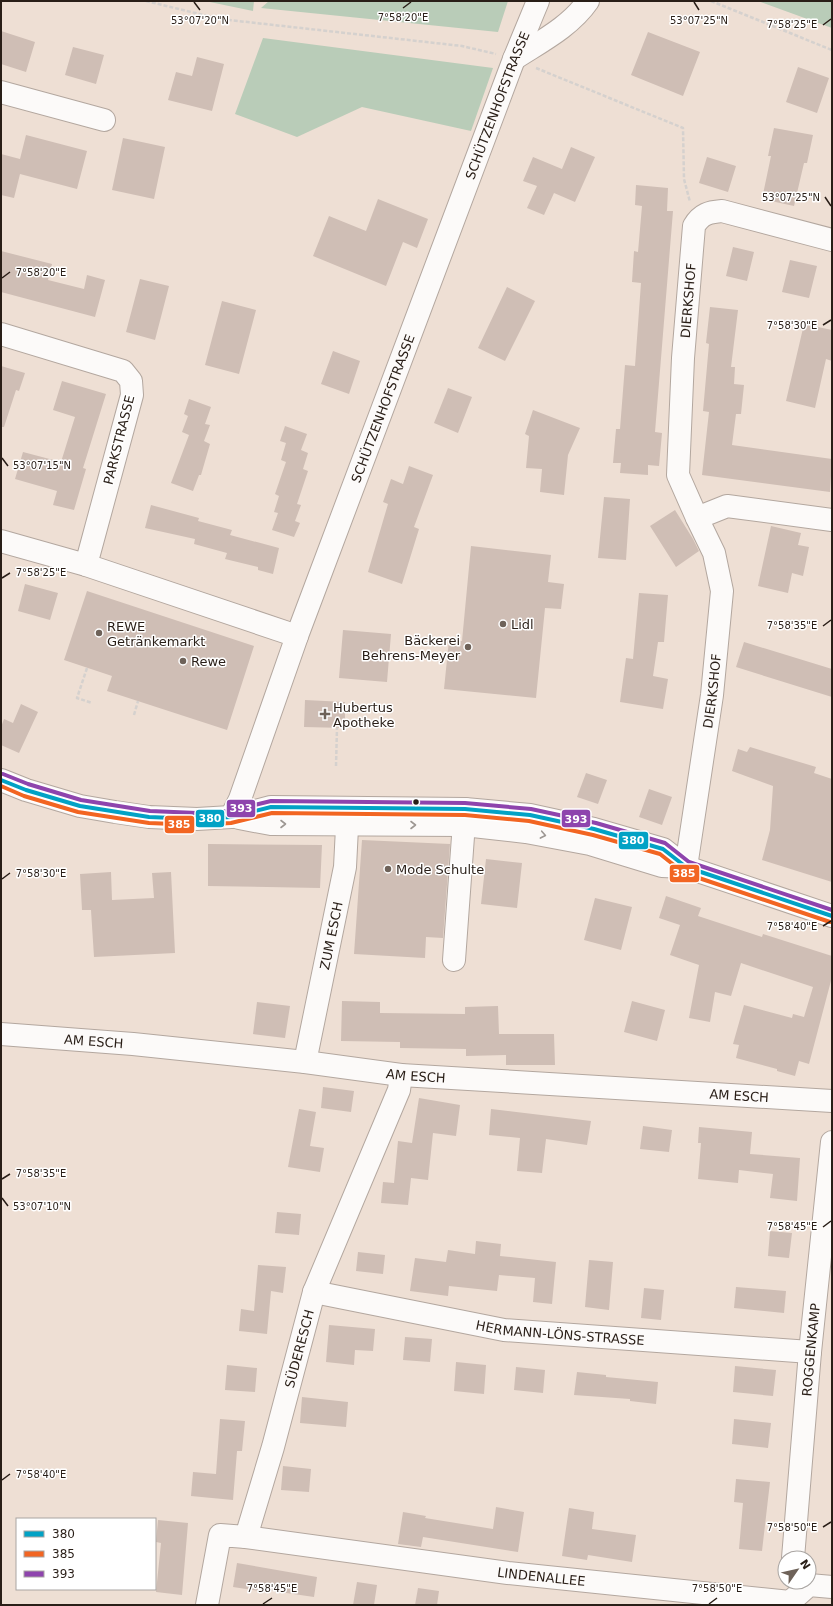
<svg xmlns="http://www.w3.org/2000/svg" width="833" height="1606" font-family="'DejaVu Sans',sans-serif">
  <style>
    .green { fill: #b9ccb8 }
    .building { fill: #cfbeb5 }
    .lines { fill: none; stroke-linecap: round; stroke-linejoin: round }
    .minor-casing { stroke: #b3a79f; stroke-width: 24 }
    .major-casing { stroke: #b3a79f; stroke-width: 24 }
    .path { stroke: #d5d1ce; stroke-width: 2.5; stroke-dasharray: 4 2; stroke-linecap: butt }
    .minor { stroke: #fcfaf9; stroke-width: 22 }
    .major { stroke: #fcfaf9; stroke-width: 22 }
    .bus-1-casing { stroke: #fff; stroke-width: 7 }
    .bus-2-casing { stroke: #fff; stroke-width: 7 }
    .bus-3-casing { stroke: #fff; stroke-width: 7 }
    .bus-1 { stroke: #02a2c5; stroke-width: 4 }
    .bus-2 { stroke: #f26522; stroke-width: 4 }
    .bus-3 { stroke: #8e44ad; stroke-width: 4 }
    .oneway { stroke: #9d9793 }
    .ticks { fill: none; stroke: #291e17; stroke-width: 1.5 }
    .poi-dot { fill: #6e6259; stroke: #fff; stroke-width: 1.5 }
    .bus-dot { fill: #291e17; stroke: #fff; stroke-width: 1.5 }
    .labels { text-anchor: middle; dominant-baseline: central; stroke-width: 3; stroke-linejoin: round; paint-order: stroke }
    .street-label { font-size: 13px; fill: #291e17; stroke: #fff }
    .poi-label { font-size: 13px; fill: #291e17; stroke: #fff; text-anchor: start }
    .ticks-label { font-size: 10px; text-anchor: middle; fill: #291e17; stroke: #fff; stroke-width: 3; stroke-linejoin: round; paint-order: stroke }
    .line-badge { stroke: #fff; stroke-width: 1.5 }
    .badge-label { font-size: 11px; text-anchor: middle; font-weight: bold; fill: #fff }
  </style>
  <rect width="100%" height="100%" fill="#eedfd4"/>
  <path class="green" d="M205,1H254L253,11Z
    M269,1H508L498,32L261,8Z
    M758,1H832V28Z
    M263,38L493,68L471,131L362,107L297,137L235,114Z"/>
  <path class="building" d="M1,31L35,42L26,72L1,64Z
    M648,32L700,52L683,96L631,75Z
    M73,47L104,55L96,84L65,75Z
    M197,57L224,64L212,111L168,100L176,72L192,76Z
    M798,67L829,78L817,113L786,102Z
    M774,128L813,135L807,163H804L794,206L762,199L771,156H768Z
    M26,135L87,151L77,189L20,174L14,198L1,195V154L20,159Z
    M123,138L165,147L154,199L112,190Z
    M571,147L595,157L575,202L554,193L544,215L527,208L537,186L523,181L533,157L562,169Z
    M707,157L736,166L728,192L699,183Z
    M636,185L668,188L667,211H673L655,432L662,433L659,466L648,465V475L620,473L621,463H613L616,429H620L625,365L635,366L641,283L632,282L634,251L638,252L642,206L635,205Z
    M378,199L428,219L417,248L403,242L386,286L313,256L329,216L366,231Z
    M733,247L754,252L747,281L726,276Z
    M1,251L52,264L48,280L84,289L87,275L105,280L95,317L1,292Z
    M790,260L817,266L809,298L782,292Z
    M140,279L169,286L155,340L126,332Z
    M507,287L535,301L505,361L478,348Z
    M222,301L256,310L239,374L205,365Z
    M710,307L738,310L731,367H735L734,384L744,385L741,414H736L732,445L832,459L830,492L702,475L709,412L703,411L709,344L706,343Z
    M804,324L832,330V361L826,359L815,408L786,401Z
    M333,351L360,361L349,394L321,384Z
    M1,366L25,373L19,391L16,390L4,427H1Z
    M62,381L106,394L83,468L86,469L74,510L53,505L57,491L15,479L23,452L61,462L75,417L53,410Z
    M448,388L472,397L458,433L434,423Z
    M189,399L211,407L205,424L210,425L204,441L210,444L201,475H199L193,491L171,483L189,435L182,432L188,416L184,414Z
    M533,410L580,428L568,455L564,495L540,492L542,469L526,468L529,436L525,434Z
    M285,426L307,434L301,450L308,453L303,469L308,471L297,504L301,505L295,521L300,523L294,537L272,530L278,513L274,512L279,496L275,494L286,462L281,460L286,443L280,441Z
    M409,466L433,475L414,527L419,529L402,584L368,572L388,504L383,502L391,479L403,484Z
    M604,497L630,499L626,560L598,558Z
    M151,505L199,518L198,521L232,530L230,535L279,548L273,574L258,570V567L225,559L227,553L194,544L195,539L145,528Z
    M675,510L693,539L699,551L676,567L650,526Z
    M771,526L801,533L798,545L809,547L803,576L792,573L788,593L758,586Z
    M471,546L551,555L548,582L564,584L561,609L545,608L536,698L444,689L449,640L462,641Z
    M25,584L58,593L50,620L18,611Z
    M87,591L254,646L227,730L107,691L112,676L64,660Z
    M639,593L668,595L664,642H658L653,676L668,679L663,709L620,702L626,658L633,659Z
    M343,630L391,634L387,682L339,678Z
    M744,642L832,669V697L736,667Z
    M305,700L345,702V728L304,727Z
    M21,704L38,712L19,753L1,745V727L4,719L13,723Z
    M750,747L816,767L814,773L832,779V882L762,860L770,830L773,786L732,771L738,749L747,752Z
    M586,773L607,780L598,804L577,797Z
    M649,789L672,797L662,825L639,817Z
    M362,840L450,844L443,938L426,937L425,958L354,954Z
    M208,844L322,845L320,888L208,886Z
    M486,859L522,863L517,908L481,904Z
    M111,872L112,900L154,898L152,873L171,872L175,953L94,957L91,910H82L80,874Z
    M666,896L701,908L698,916L762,937L763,934L832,956V977L809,1064L799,1061L795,1076L777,1071V1069L736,1058L739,1045L733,1044L744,1005L792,1018L793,1014L804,1017L813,987L741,963L731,996L715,992L710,1022L689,1018L699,965L670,955L680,925L659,918Z
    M595,898L632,907L621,950L584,940Z
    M342,1001L380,1002V1013L465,1014V1007L498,1006L499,1034H554L555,1065H506V1055L466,1056V1049L400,1048V1042L341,1041Z
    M632,1001L665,1010L657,1041L624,1032Z
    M257,1002L290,1006L285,1038L253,1034Z
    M323,1087L354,1091L351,1112L321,1108Z
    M419,1098L460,1105L456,1136L433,1133L428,1180L411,1178L408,1205L381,1203L383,1182L394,1183L398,1141L412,1143Z
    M299,1109L316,1112L310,1146L324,1148L320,1172L288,1167Z
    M491,1109L591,1121L587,1145L546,1139L542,1173L517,1171L520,1138L489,1135Z
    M643,1126L672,1130L669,1152L640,1149Z
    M699,1127L752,1132L750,1154L800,1158L797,1201L770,1198L773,1174L739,1170L738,1183L698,1179L701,1143H698Z
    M277,1212L301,1214L299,1235L275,1233Z
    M770,1231L792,1233L789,1258L768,1256Z
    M476,1241L501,1244L500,1256L556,1262L552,1304L533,1302L535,1278L499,1275L497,1291L449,1286L448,1296L410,1291L415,1258L446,1262L448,1250L475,1254Z
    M358,1252L385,1255L383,1274L356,1271Z
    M589,1260L613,1262L609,1310L585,1307Z
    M258,1265L286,1267L283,1293L271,1291L267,1334L239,1331L241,1309L254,1311Z
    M736,1287L786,1291L784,1313L734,1308Z
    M644,1288L664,1290L661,1320L641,1318Z
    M329,1325L375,1329L373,1351L355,1350L354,1365L326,1362Z
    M405,1337L432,1339L430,1362L403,1360Z
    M456,1362L486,1365L484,1394L454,1391Z
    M227,1365L257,1368L255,1392L225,1390Z
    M735,1366L776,1370L773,1396L733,1392Z
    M516,1367L545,1370L543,1393L514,1390Z
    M577,1372L606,1375V1377L658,1382L656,1404L630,1401V1399L574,1395Z
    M302,1397L348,1402L346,1427L300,1423Z
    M220,1419L245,1421L242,1451H237L233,1500L191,1496L193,1472L216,1474Z
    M734,1419L771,1423L768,1448L732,1444Z
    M283,1466L311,1469L309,1492L281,1490Z
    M736,1479L770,1482L762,1551L739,1549L743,1503L734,1502Z
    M496,1507L524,1512L518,1552L423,1537L421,1547L398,1544L403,1512L426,1516L425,1518L493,1529Z
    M569,1508L594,1512L592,1529L636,1535L632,1562L588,1555L587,1560L562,1556Z
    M158,1520L188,1523L182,1595L156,1592L161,1543L156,1542Z
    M237,1563L317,1577L314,1597L266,1590V1592L233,1587Z
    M357,1582L377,1585L374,1605H353Z
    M418,1588L439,1591L437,1605H415Z"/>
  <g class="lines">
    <defs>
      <g id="minor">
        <path d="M514,59C540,42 570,27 588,1"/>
        <path d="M1,92L104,120"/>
        <path d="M1,334L123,371L131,381L132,395L86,565L297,636"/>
        <path d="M697,518L727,506L832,520"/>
        <path d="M1,541L86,565"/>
        <path id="s1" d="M231,817L240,799L297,636L514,59L538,1"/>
        <path id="s2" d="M686,867L712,695L722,591L714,553L697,518L678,475L683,358L694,226C701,214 709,212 722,211L832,240"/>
        <path d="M454,960L465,809"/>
        <path id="s3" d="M1,1034L133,1044L305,1062L401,1075L832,1101"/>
        <path id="s4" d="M305,1062L345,867L348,808"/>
        <path id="s5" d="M314,1292L504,1330L810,1352"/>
        <path id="s6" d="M246,1537L508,1573L790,1602L809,1585L832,1587"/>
        <path id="s7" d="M793,1558L810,1352L832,1142"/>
        <path id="s8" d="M207,1605L220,1535L246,1537L273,1447L314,1292L399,1090L401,1075"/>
      </g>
      <path id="major" d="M1,780L26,790L80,806L115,812L149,817L197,819L231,817L271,807L465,809L530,815L594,829L663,849L686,867
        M239,818L271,824L464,825L526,832L590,844L662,866L686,867L832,916"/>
    </defs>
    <use href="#minor" class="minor-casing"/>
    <use href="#major" class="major-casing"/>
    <path class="path" d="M146,1L220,19L462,46L496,54
      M711,1L832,50
      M536,68L683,128L684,179L690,202
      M87,668L77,698L92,703
      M134,715L138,701
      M336,766L337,728"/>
    <use href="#minor" class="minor"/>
    <use href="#major" class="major"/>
    <defs>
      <path id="bus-1" d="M1,780L26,790L80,806L149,817L197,819L231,817L271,807L465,809L530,815L594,829L663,849L686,867L832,916"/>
      <path id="bus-2" d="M1,786L24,796L78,812L149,823L197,825L231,823L272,813L465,815L529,821L593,835L660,854L684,873L830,922"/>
      <path id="bus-3" d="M3,774L28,784L81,800L150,811L197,813L230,811L271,801L465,803L531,809L596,823L665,843L689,862L832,910"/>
    </defs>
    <use href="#bus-1" class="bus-1-casing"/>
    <use href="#bus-2" class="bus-2-casing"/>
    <use href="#bus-3" class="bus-3-casing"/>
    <use href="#bus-1" class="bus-1"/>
    <use href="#bus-2" class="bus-2"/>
    <use href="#bus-3" class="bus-3"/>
  </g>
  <defs><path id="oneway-chevron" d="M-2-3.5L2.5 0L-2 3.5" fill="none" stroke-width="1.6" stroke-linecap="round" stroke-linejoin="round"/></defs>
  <g class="oneway">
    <use href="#oneway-chevron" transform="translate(283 824)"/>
    <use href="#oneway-chevron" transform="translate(413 825)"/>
    <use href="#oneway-chevron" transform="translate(543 835) rotate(11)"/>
  </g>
  <path class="ticks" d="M194,2L200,10M694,2L699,10M403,8L411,2M823,25L831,19M825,197L831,206M2,278L10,272M823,325L831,320M2,458L8,466M2,578L10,573M823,626L831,620M2,879L10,873M823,926L831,921M2,1179L10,1174M2,1198L8,1206M823,1227L831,1221M2,1480L10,1474M823,1527L831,1522M263,1604L272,1598M709,1604L717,1598"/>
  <g class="poi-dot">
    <circle cx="503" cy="624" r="4"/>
    <circle cx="99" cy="633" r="4"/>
    <circle cx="468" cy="647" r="4"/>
    <circle cx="183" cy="661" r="4"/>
    <path d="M323 708h4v4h4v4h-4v4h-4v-4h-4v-4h4z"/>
    <circle cx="388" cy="869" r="4"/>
  </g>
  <circle class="bus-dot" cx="416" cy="802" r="3.5"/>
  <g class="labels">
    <g class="street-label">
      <text stroke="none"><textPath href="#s1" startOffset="760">SCHÜTZENHOFSTRASSE</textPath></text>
      <text stroke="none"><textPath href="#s2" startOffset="578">DIERKSHOF</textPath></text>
      <text stroke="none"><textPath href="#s1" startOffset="436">SCHÜTZENHOFSTRASSE</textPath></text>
      <text transform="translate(119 440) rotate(-76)">PARKSTRASSE</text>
      <text stroke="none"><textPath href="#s2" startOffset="178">DIERKSHOF</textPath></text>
      <text stroke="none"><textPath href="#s4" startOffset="129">ZUM ESCH</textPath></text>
      <text stroke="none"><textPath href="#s3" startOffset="93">AM ESCH</textPath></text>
      <text stroke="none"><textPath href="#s3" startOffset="417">AM ESCH</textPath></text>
      <text stroke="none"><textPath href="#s3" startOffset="741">AM ESCH</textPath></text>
      <text stroke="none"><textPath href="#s5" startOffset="250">HERMANN-LÖNS-STRASSE</textPath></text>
      <text stroke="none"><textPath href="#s8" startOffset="293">SÜDERESCH</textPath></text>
      <text stroke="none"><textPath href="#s7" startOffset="209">ROGGENKAMP</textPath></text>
      <text stroke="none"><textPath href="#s6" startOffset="298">LINDENALLEE</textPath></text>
    </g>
    <g class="poi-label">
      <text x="511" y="624">Lidl</text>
      <text x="107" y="626">REWE<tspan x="107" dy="15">Getränkemarkt</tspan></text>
      <text x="460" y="640" text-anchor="end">Bäckerei<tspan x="460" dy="15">Behrens-Meyer</tspan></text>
      <text x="191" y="661">Rewe</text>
      <text x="333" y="707">Hubertus<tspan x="333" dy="15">Apotheke</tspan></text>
      <text x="396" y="869">Mode Schulte</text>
    </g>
  </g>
  <g class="ticks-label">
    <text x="403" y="21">7°58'20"E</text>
    <text x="200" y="24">53°07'20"N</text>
    <text x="699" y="24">53°07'25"N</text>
    <text x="792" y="28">7°58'25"E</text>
    <text x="791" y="201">53°07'25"N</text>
    <text x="41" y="276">7°58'20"E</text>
    <text x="792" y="329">7°58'30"E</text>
    <text x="42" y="469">53°07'15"N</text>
    <text x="41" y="576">7°58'25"E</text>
    <text x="792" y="629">7°58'35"E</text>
    <text x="41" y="877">7°58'30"E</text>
    <text x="792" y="930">7°58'40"E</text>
    <text x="41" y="1177">7°58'35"E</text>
    <text x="42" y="1210">53°07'10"N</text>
    <text x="792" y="1230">7°58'45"E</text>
    <text x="41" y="1478">7°58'40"E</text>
    <text x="792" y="1531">7°58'50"E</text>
    <text x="272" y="1592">7°58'45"E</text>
    <text x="717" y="1592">7°58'50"E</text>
  </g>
  <g class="line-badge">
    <rect x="226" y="799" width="30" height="19" rx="4" fill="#8e44ad"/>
    <rect x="195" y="809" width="30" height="19" rx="4" fill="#02a2c5"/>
    <rect x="561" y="809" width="30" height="19" rx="4" fill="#8e44ad"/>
    <rect x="164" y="815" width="31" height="19" rx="4" fill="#f26522"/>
    <rect x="618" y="831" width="31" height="19" rx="4" fill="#02a2c5"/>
    <rect x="669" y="864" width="31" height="19" rx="4" fill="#f26522"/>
  </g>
  <g class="badge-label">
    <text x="241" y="812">393</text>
    <text x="210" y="822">380</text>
    <text x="576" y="823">393</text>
    <text x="179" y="828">385</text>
    <text x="633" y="844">380</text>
    <text x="684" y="877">385</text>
  </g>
  <rect width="833" height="1606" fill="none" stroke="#291e17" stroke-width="4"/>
  <rect x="16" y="1518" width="140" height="72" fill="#ffffff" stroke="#a9a5a2"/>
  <rect x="24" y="1531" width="20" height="6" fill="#02a2c5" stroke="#a9a5a2"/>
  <text x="52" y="1538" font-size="12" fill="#291e17">380</text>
  <rect x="24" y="1551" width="20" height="6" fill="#f26522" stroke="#a9a5a2"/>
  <text x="52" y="1558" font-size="12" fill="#291e17">385</text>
  <rect x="24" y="1571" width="20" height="6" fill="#8e44ad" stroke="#a9a5a2"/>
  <text x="52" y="1578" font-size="12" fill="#291e17">393</text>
  <g transform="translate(797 1570) rotate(56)"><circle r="19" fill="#ffffff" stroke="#a9a5a2"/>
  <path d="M0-3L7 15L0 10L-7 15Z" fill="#6e6259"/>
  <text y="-6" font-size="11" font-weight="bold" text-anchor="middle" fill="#291e17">N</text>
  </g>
</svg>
